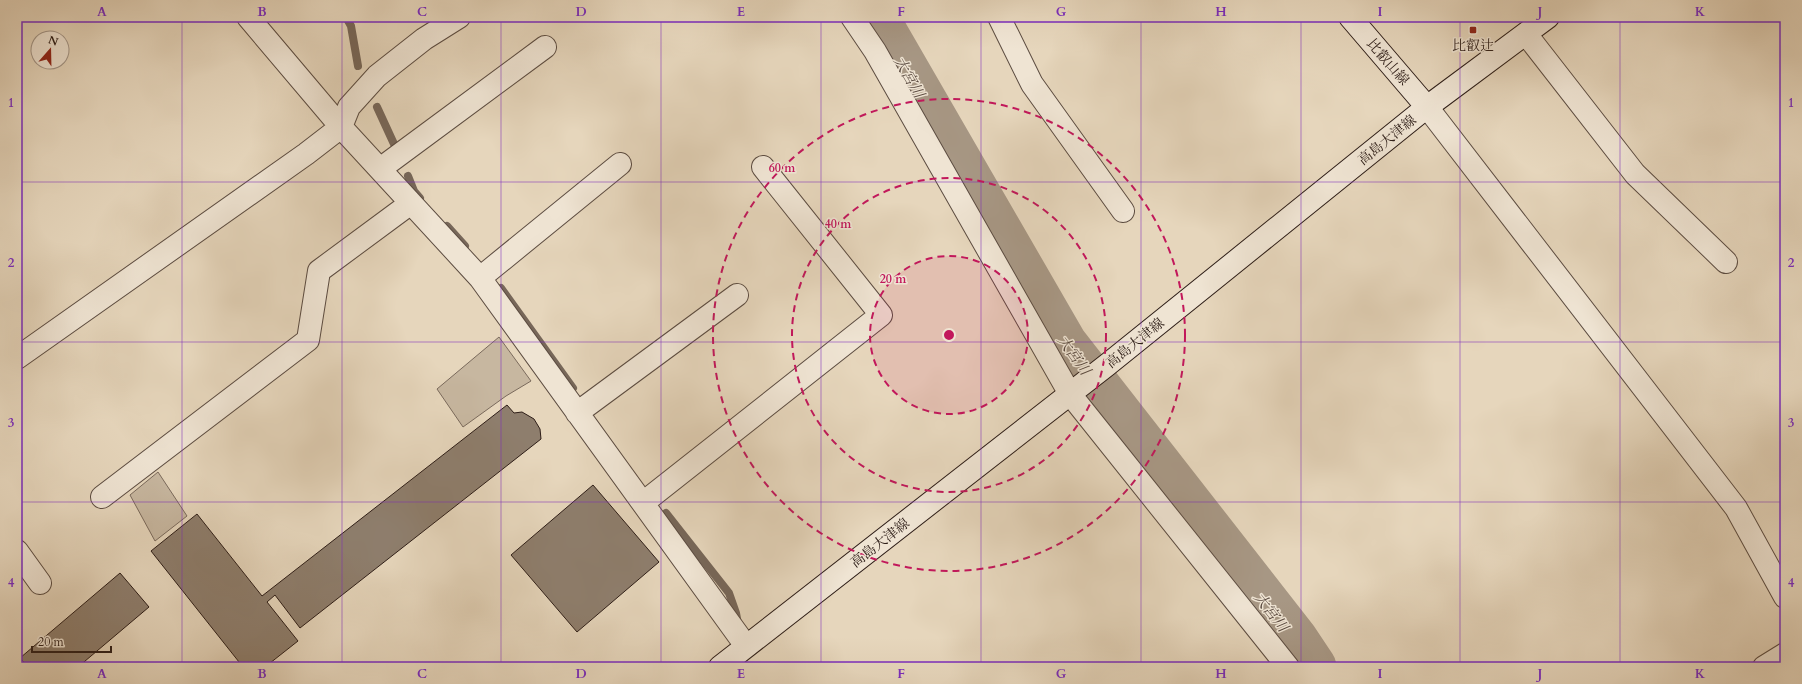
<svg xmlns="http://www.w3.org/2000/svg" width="1802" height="684" font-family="Cardo,'Noto Serif JP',serif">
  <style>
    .green { fill: #c7b7a0; stroke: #7a6a5c }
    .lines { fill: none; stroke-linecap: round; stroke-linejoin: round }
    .stream { stroke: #776759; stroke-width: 8 }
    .river { stroke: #a79784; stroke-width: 47 }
    .building { fill: #8e7e6d; stroke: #2e1e18 }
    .street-casing { stroke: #5c4c41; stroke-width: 24 }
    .secondary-casing { stroke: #2e1e18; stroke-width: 24 }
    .street { stroke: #efe4d3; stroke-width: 22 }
    .secondary { stroke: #efe4d3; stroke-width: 22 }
    .grid { fill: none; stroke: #7b2cbf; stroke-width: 1; stroke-opacity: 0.55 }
    .ring { fill: none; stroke: #c2185b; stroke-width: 2; stroke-dasharray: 7 5 }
    .poi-dot { fill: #8f2418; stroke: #efe4d3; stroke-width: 1.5 }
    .labels { text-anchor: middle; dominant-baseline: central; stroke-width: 3; stroke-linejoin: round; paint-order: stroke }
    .poi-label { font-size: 14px; fill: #2e1e18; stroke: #efe4d3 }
    .street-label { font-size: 14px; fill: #2e1e18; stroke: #efe4d3 }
    .water-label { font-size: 15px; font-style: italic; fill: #58483e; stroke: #efe4d3 }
    .centre { fill: #c2185b; stroke: #efe4d3; stroke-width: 2 }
    .ring-label { font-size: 12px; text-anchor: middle; font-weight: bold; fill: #c2185b; stroke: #efe4d3; stroke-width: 3; stroke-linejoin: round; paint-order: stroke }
    .neatline { fill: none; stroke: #7b2cbf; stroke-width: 1.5 }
    .grid-label { font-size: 13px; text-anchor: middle; font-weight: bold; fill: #7b2cbf }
  </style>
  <rect width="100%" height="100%" fill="#e6d6bc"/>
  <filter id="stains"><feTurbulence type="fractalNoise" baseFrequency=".005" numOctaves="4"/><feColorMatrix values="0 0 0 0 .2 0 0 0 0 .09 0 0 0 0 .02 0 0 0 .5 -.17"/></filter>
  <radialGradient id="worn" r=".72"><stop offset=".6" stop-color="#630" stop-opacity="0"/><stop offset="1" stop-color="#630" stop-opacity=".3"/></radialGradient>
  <path class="green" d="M499,337L531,381L506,396L463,427L437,389Z
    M158,472L187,516L155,541L130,495Z"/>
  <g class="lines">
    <path class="stream" d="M346,17L351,26L358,66
      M377,107L394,144
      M408,176L414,191L420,198
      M447,226L465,246
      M501,288L573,388
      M666,513L729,593L736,613L738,624"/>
    <path class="river" d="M875,17L1064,344L1295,640L1313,667"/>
  </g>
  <path class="building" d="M507,405L514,413L522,412L534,419L540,429L541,439L300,628L275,595L267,602L298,641L265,667H243L151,551L197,514L262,596Z
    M593,485L659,562L577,632L511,555Z
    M120,573L149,607L78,667H28L20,658Z"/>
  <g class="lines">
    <defs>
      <path id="street" d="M248,17L341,127L480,278L746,646
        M852,17L875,51L1070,394L1288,667
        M999,17L1032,84L1123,211
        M1526,34L1635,174L1726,262
        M1427,107L1736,508L1785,597
        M380,169L545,47
        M480,278L620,164
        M17,358L306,154L341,127L349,107L377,76L424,39L459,17
        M577,413L737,295
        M102,497L308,340L319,271L411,203
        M643,503L881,315L763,167
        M17,551L40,583
        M1764,667L1785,654"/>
      <path id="secondary" d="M1350,17L1427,107
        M720,667L1107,365L1427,107L1548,17"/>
    </defs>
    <use href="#street" class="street-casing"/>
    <use href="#secondary" class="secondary-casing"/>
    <use href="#street" class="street"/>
    <use href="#secondary" class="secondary"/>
  </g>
  <path class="grid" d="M182,17V667M342,17V667M501,17V667M661,17V667M821,17V667M981,17V667M1141,17V667M1301,17V667M1460,17V667M1620,17V667M17,182H1785M17,342H1785M17,502H1785"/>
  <circle cx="949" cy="335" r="79" fill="#c2185b" fill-opacity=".12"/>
  <g class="ring">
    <circle cx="949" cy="335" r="79"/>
    <circle cx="949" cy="335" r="157"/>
    <circle cx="949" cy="335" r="236"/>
  </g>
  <rect class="poi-dot" x="1469" y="26" width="8" height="8" rx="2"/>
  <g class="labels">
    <g class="poi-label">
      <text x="1473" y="45">比叡辻</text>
    </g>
    <g class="street-label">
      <text transform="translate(1388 62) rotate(49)">比叡山線</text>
      <text transform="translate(1387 140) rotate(-39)">高島大津線</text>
      <text transform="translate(1135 343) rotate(-39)">高島大津線</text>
      <text transform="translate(880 543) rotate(-38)">高島大津線</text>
    </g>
    <g class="water-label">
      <text transform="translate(909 77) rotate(60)">大宮川</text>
      <text transform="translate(1074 355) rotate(54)">大宮川</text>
      <text transform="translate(1271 612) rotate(52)">大宮川</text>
    </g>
  </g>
  <circle cx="949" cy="335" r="6" class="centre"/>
  <g class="ring-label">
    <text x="782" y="172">60 m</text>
    <text x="838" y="228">40 m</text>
    <text x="893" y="283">20 m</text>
  </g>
  <rect width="1802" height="684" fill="none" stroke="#e6d6bc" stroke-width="44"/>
  <g transform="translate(50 50) rotate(20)"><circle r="19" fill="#efe4d3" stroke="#a29588"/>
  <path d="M0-3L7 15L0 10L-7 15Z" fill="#8f2418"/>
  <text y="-6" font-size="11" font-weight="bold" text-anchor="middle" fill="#2e1e18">N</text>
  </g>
  <path d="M32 646v6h79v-6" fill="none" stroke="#2e1e18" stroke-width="2"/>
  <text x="38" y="646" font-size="12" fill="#2e1e18" stroke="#efe4d3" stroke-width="3" paint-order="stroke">20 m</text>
  <rect x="22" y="22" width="1758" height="640" class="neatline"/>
  <g class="grid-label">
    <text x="102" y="16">A</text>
    <text x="262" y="16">B</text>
    <text x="422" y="16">C</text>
    <text x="581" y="16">D</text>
    <text x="741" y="16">E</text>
    <text x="901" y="16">F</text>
    <text x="1061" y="16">G</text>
    <text x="1221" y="16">H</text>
    <text x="1380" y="16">I</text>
    <text x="1540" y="16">J</text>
    <text x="1700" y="16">K</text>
    <text x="11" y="107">1</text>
    <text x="1791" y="107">1</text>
    <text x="11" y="267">2</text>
    <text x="1791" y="267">2</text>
    <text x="11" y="427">3</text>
    <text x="1791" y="427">3</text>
    <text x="11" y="587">4</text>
    <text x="1791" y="587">4</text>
    <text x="102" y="678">A</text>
    <text x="262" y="678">B</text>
    <text x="422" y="678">C</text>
    <text x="581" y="678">D</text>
    <text x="741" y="678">E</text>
    <text x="901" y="678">F</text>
    <text x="1061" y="678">G</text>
    <text x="1221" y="678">H</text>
    <text x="1380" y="678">I</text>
    <text x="1540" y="678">J</text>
    <text x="1700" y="678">K</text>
  </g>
  <rect width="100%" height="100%" filter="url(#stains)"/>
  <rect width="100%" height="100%" fill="url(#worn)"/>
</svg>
